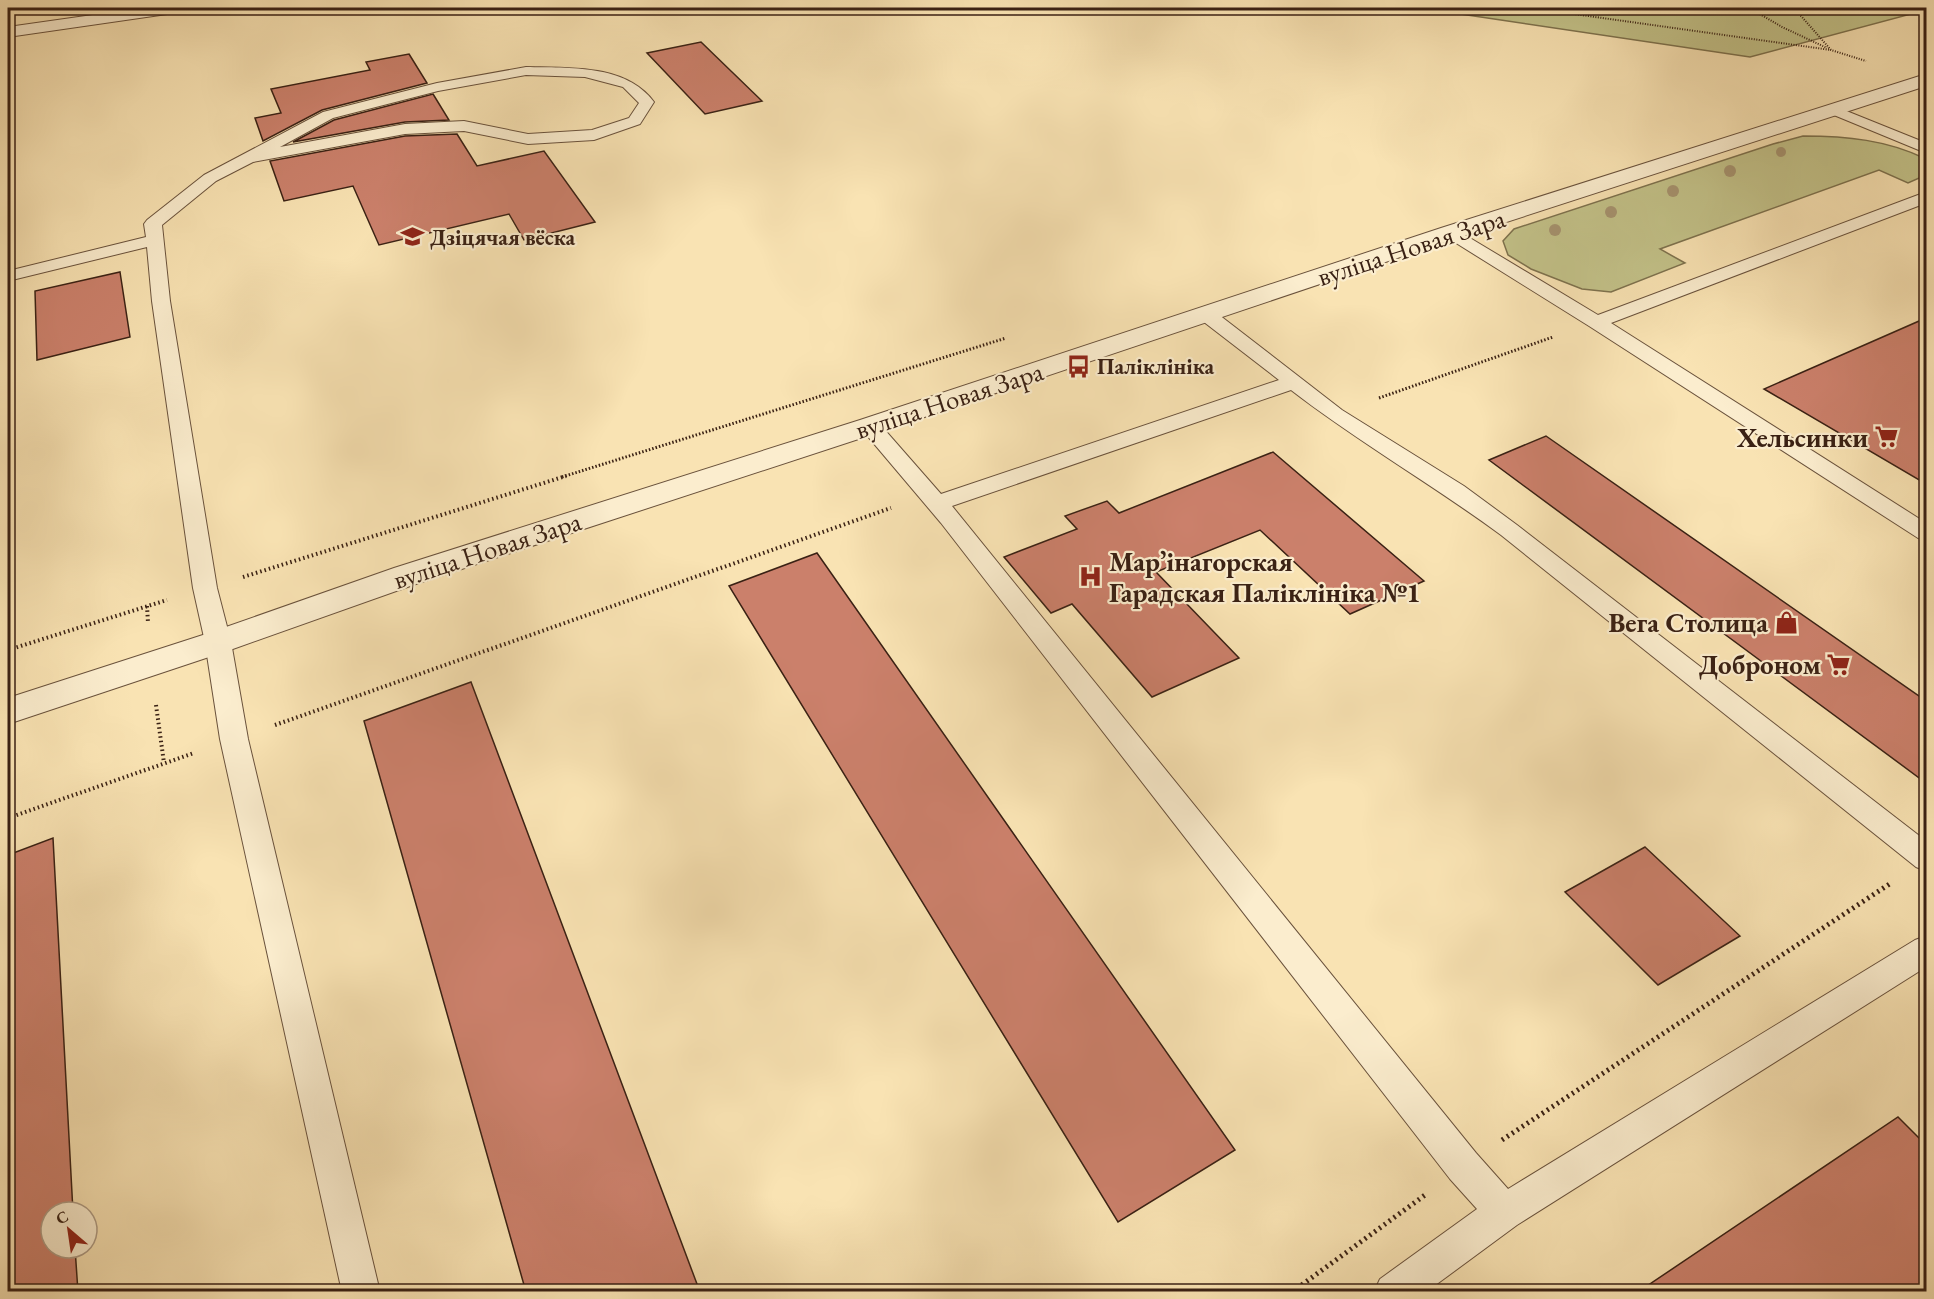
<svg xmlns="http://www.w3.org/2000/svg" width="1934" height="1299" font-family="'EB Garamond',serif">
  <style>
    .green { fill: #c3c289; stroke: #7e724e; stroke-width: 1.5 }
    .building { fill: #cb806b; stroke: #3a2114; stroke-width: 1.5 }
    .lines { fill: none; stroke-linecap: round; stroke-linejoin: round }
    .lane-casing { stroke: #6a523c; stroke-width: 2 }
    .street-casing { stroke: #6a523c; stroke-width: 2 }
    .path-far3 { stroke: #3a2114; stroke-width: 2; stroke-dasharray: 1 1.5; stroke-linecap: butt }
    .path-far2 { stroke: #3a2114; stroke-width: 3; stroke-dasharray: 1.5 2; stroke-linecap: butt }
    .path-far1 { stroke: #3a2114; stroke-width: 4; stroke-dasharray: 1.5 3; stroke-linecap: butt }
    .path { stroke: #3a2114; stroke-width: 5; stroke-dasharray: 2 4; stroke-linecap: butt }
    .lane { fill: #fbedce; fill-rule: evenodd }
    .street { fill: #fbedce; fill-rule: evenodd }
    .tree { fill: #a6936f }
    .labels { text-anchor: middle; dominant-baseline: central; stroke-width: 4.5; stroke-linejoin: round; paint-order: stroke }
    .far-poi-label { font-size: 22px; font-weight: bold; fill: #3a2114; stroke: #fbedce; text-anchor: start }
    .street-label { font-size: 27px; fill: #3a2114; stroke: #fbedce }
    .poi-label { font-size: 27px; font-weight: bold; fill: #3a2114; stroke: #fbedce; text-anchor: end }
  </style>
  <rect width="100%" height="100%" fill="#f9e3b3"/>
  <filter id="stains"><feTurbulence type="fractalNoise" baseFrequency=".00333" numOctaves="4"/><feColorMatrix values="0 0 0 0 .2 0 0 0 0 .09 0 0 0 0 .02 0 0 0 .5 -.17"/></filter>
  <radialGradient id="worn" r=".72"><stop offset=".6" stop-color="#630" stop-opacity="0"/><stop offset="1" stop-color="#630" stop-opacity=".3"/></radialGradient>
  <path class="green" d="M1420,8H1926V10L1750,57Z
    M1803,136C1846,136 1888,140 1926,159V175L1908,183L1879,170L1660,249L1685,263L1611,292L1582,289L1531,269L1508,255L1503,241L1514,229L1773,144Z"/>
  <path class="building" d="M701,42L762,101L705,114L647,53Z
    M409,54L427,83L322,110L263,141L255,118L281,113L271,89L370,70L366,62Z
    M433,94L449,120L405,122L293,142L334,120Z
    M457,134L477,166L544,151L595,222L524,240L509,214L379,245L353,186L284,201L270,161L405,136Z
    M120,272L130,337L37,360L35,291Z
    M1926,318V484L1764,389Z
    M1546,436L1926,701V783L1489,460Z
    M1273,452L1424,581L1350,614L1260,530L1156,572L1239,658L1152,697L1072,604L1051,613L1004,557L1077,529L1065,516L1107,501L1119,513Z
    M817,553L1235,1150L1118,1222L729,586Z
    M471,682L700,1292H526L364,721Z
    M53,838L73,1212H51V1248H75L78,1292H8V855Z
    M1645,847L1740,936L1658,985L1565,892Z
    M1898,1117L1926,1145V1292H1638Z"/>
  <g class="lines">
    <defs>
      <path id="lane" d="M526,67C569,68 626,64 654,102L640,124L594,140L528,144L464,131L405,134L253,162L216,181L162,225L170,301L217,588L231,642L248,739L380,1292H342L220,739L205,642L193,588L152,301L147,247L8,281V271L146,237L144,224L147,220L204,175L323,112L437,83ZM526,75L585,77L623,87L639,103L629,118L592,130L528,134L464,121L405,124L280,147L333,118L438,91Z
        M1834,106L1926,143V153L1829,113L1827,110Z
        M1926,192V203L1611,323L1926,523V541L1918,538L1589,326L1440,233L1443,229H1455L1598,315Z
        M1207,309L1214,311L1342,410L1464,486L1517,525L1926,841V871L1916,867L1501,535C1432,484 1358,442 1291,390L952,506L1476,1153L1508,1189L1915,940L1926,936V967L1517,1225L1426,1292H1374L1380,1279L1477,1209L1450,1179L941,523L859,426L863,421L870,420L877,421L941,494L1279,380L1200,319L1198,315L1200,311Z"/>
      <path id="street" d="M142,8H182L174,13L8,37V27Z
        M1926,74V86L1457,238L880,432L416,584L230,650L8,724V698L206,634L394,568L860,420L1441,228Z"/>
    </defs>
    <use href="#lane" class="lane-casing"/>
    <use href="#street" class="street-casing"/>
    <path class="path-far3" d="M1531,8L1831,50
      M1749,8L1782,27L1827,48
      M1794,8L1831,50L1866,61"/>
    <path class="path-far2" d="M1379,398L1553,337
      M562,477L1006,338"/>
    <path class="path-far1" d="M243,577L566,476
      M147,606L148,623
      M8,650L167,600
      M156,705L164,763
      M275,725L891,508
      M8,818L194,753"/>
    <path class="path" d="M1502,1140L1891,883
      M1292,1292L1425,1195"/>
    <use href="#lane" class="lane"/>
    <use href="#street" class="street"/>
  </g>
  <g class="tree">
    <circle cx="1781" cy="152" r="5"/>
    <circle cx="1730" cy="171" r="6"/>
    <circle cx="1673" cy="191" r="6"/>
    <circle cx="1611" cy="212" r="6"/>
    <circle cx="1555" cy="230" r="6"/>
  </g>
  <defs>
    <symbol id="school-bare" viewBox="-9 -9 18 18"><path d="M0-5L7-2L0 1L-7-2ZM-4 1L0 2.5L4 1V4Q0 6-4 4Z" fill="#8f2418" stroke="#fbedce" stroke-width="2.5" paint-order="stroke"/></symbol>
    <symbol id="bus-bare" viewBox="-9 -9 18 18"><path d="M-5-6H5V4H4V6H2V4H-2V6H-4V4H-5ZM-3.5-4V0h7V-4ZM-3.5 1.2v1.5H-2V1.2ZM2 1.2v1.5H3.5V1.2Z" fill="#8f2418" stroke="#fbedce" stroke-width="2.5" paint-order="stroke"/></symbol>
    <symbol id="supermarket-bare" viewBox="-9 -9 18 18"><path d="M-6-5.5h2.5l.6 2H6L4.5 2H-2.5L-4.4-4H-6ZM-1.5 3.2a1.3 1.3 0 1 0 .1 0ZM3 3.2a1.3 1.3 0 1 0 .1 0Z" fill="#8f2418" stroke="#fbedce" stroke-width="2.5" paint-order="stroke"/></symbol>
    <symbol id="hospital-bare" viewBox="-9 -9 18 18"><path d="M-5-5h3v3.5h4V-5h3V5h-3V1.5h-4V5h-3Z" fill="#8f2418" stroke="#fbedce" stroke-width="2.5" paint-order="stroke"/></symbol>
    <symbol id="shop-bare" viewBox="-9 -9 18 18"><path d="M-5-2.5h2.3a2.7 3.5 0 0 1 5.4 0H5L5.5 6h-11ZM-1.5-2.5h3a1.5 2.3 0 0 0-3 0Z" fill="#8f2418" stroke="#fbedce" stroke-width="2.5" paint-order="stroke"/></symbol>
  </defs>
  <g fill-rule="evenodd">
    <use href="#school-bare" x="396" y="220" width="33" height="33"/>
    <use href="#bus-bare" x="1062" y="350" width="33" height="33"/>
    <use href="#supermarket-bare" x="1870" y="420" width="33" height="33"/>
    <use href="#hospital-bare" x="1074" y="560" width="33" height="33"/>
    <use href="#shop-bare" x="1770" y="606" width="33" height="33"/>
    <use href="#supermarket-bare" x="1822" y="648" width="33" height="33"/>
  </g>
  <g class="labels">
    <g class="far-poi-label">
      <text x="430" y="237">Дзіцячая вёска</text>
      <text x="1097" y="366">Паліклініка</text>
    </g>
    <g class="street-label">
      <text transform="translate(1411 247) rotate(-18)">вуліца Новая Зара</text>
      <text transform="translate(949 400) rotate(-18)">вуліца Новая Зара</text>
      <text transform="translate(487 550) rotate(-18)">вуліца Новая Зара</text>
    </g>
    <g class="poi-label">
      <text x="1868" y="437">Хельсинки</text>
      <text x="1109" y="561" text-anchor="start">Марʼінагорская<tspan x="1109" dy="31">Гарадская Паліклініка №1</tspan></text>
      <text x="1768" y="622">Вега Столица</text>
      <text x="1821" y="664">Доброном</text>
    </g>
  </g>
  <rect width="1934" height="1299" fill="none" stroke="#f9e3b3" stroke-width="30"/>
  <rect x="9" y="9" width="1916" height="1281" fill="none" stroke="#3a2114" stroke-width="3"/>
  <rect x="15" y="15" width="1904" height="1269" fill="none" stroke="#3a2114" stroke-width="1.5"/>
  <g transform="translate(69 1230) rotate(331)"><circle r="28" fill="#fbedce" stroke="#ae9b84" stroke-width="1.5"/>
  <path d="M0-4.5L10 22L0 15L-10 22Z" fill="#8f2418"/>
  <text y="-9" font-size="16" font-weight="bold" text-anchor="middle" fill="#3a2114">С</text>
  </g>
  <rect width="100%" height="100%" filter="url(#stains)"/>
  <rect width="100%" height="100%" fill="url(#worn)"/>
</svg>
